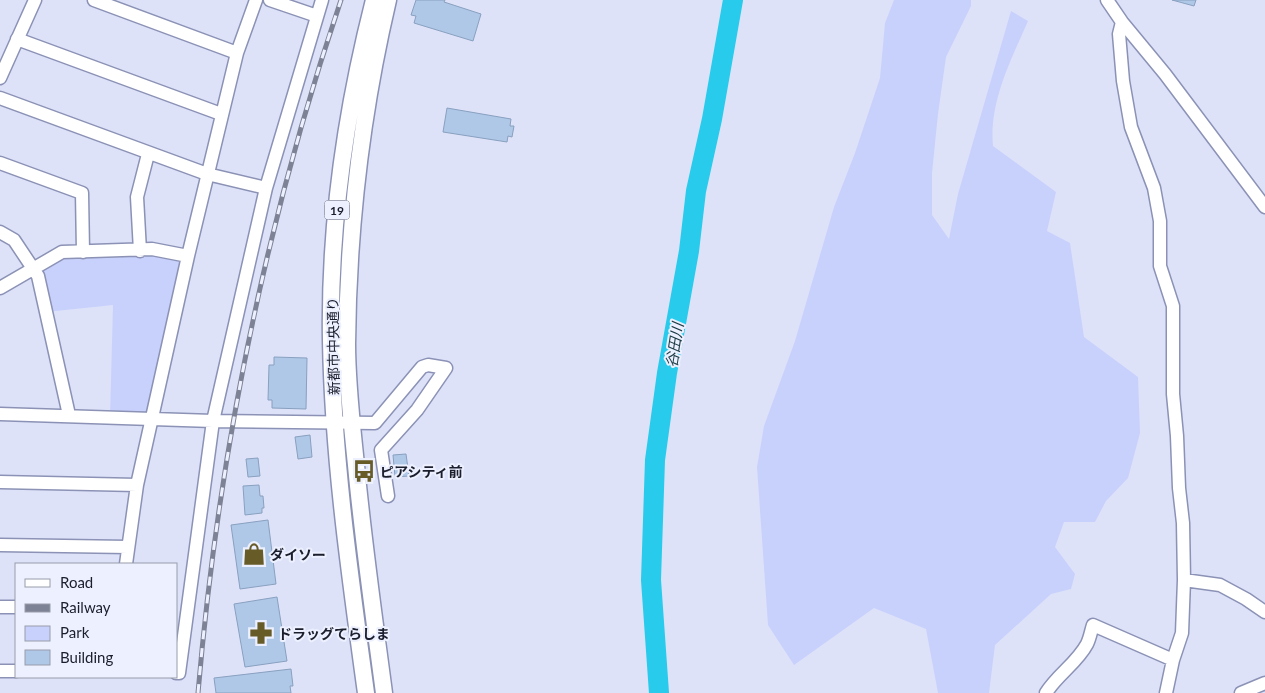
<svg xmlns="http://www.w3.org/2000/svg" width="1265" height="693" font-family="Lato,'Noto Sans JP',sans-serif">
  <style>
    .green { fill: #c8d1fc }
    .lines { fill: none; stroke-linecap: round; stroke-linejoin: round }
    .river { stroke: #28cbeb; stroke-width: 20 }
    .building { fill: #afc8e8; stroke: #89a0bf }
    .minor-casing { stroke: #8b92b5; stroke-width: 15 }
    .major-casing { stroke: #8b92b5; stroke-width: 19 }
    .minor { stroke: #fff; stroke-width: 12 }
    .major { stroke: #fff; stroke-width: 16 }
    .rail-casing { stroke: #7e8295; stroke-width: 5 }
    .rail { stroke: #ecf0ff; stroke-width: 3; stroke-dasharray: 9; stroke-linecap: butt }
    .labels { text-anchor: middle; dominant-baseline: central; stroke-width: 4; stroke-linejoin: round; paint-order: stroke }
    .shield { fill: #ecf0ff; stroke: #5a5d6b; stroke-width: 1 }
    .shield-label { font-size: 12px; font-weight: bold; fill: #1b1e2c }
    .street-label { font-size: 14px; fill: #1b1e2c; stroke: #ecf0ff }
    .poi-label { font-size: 14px; font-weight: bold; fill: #1b1e2c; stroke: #ecf0ff; text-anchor: start }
    .water-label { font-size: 15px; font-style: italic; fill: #1b3a42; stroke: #ecf0ff }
  </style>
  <rect width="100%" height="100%" fill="#dde2f9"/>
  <path class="green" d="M894,0H971V6L946,57L938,114L932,173V215L949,239L958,194L1011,11L1028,21C1011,60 989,102 993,146L1056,192L1047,231L1070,243L1084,337L1138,377L1140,433L1128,478L1106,501L1095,522H1064L1055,547L1075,574L1071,589L1051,594L995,645L989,693H938L926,629L874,608L794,665L768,625L757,467L764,426L795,341L834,207L855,153L880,78L885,23Z
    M62,252L188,256L152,419L110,417L113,305L46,312L33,268Z"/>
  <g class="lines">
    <path class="river" d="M659,693L651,580L655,460L667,373L689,251L696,191L712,119L733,0"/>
  </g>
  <path class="building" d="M416,0H445L444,2L481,14L473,41L414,23L416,16L411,15Z
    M1172,0H1196L1194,6Z
    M447,108L511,119L510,126H514L512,137L508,136L507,142L443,132Z
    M274,357L307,358L306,409L272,408V400H268L269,365H274Z
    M310,435L312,457L298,459L295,437Z
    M406,454L409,476L395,477L393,455Z
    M258,458L260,476L248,477L246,459Z
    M259,485L260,496H263L264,508H262V513L245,515L243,486Z
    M268,520L276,584L240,589L231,525Z
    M277,597L287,661L245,667L234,604Z
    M291,669L293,686H290L291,693H216L214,678Z"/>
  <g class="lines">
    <defs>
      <path id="minor" d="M94,0L237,53
        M270,0L317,16
        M1107,0L1122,22L1165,74L1265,207
        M17,39L221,114
        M0,78L35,0
        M0,98L207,174L266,188
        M0,163L82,193L83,252
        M0,232L14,240L38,276L69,415
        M140,251L137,197L148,154
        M0,288L62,252L152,249L188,256
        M0,414L213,421L375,423L422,367L428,365L446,368L417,410L381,450L388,496
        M0,482L137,485
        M0,545L128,547
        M126,564L137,485L188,256L237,53L256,0
        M1184,580L1220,585L1246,599L1265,612
        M0,607H16
        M0,671H16
        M176,673H179L213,421L266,188L322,0
        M1046,693C1057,675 1077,663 1087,644C1090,638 1091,631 1093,625L1173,660L1182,633L1184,580L1183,523L1179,488L1177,436L1173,394V306L1160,266V221L1154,188L1131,127L1123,81L1119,34L1122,22
        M1166,693L1173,660
        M1241,693L1265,683"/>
      <path id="major" d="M366,693C350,576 333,458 331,340C329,226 346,110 374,0
        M384,693C374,617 363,541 356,465C352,425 347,384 347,344C348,226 361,115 388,0"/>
    </defs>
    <use href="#minor" class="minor-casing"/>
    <use href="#major" class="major-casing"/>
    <use href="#minor" class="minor"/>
    <use href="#major" class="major"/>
    <defs>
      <path id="rail" d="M198,693C218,458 265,224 341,0"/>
    </defs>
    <use href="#rail" class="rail-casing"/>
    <use href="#rail" class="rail"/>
  </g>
  <defs>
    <symbol id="bus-bare" viewBox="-9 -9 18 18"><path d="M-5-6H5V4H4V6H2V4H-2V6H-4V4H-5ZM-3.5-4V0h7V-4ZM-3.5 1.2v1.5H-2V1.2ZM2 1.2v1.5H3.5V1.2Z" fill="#675b28" stroke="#ecf0ff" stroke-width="2.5" paint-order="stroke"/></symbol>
    <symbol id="shop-bare" viewBox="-9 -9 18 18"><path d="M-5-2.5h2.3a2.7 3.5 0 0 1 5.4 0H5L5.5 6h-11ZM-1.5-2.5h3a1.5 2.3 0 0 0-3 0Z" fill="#675b28" stroke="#ecf0ff" stroke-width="2.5" paint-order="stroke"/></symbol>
    <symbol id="pharmacy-bare" viewBox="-9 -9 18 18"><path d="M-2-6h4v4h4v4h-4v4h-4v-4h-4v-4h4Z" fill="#675b28" stroke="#ecf0ff" stroke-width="2.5" paint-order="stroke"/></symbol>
  </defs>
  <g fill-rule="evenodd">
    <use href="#bus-bare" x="348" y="455" width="32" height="32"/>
    <use href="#shop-bare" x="238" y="538" width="32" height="32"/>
    <use href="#pharmacy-bare" x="245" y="617" width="32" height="32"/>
  </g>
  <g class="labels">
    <rect class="shield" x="324.5" y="200.5" width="25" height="19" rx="4"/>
    <g class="shield-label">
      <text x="337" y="210">19</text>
    </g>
    <g class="street-label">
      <text transform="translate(333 346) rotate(-91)">新都市中央通り</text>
    </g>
    <g class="poi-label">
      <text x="380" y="471">ピアシティ前</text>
      <text x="270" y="554">ダイソー</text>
      <text x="278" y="633">ドラッグてらしま</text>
    </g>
    <g class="water-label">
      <text transform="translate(674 345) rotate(-81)">谷田川</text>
    </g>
  </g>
  <rect x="15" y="563" width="162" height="115" fill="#ecf0ff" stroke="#989cab"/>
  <rect x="25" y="579" width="25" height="8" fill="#ffffff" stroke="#989cab"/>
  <text x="60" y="588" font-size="15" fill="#1b1e2c">Road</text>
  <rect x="25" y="604" width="25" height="8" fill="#7e8295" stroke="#989cab"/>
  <text x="60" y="613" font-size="15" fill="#1b1e2c">Railway</text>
  <rect x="25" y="626" width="25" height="15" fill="#c8d1fc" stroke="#989cab"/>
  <text x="60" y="638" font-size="15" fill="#1b1e2c">Park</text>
  <rect x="25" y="650" width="25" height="15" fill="#afc8e8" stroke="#989cab"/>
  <text x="60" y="663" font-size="15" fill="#1b1e2c">Building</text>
</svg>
